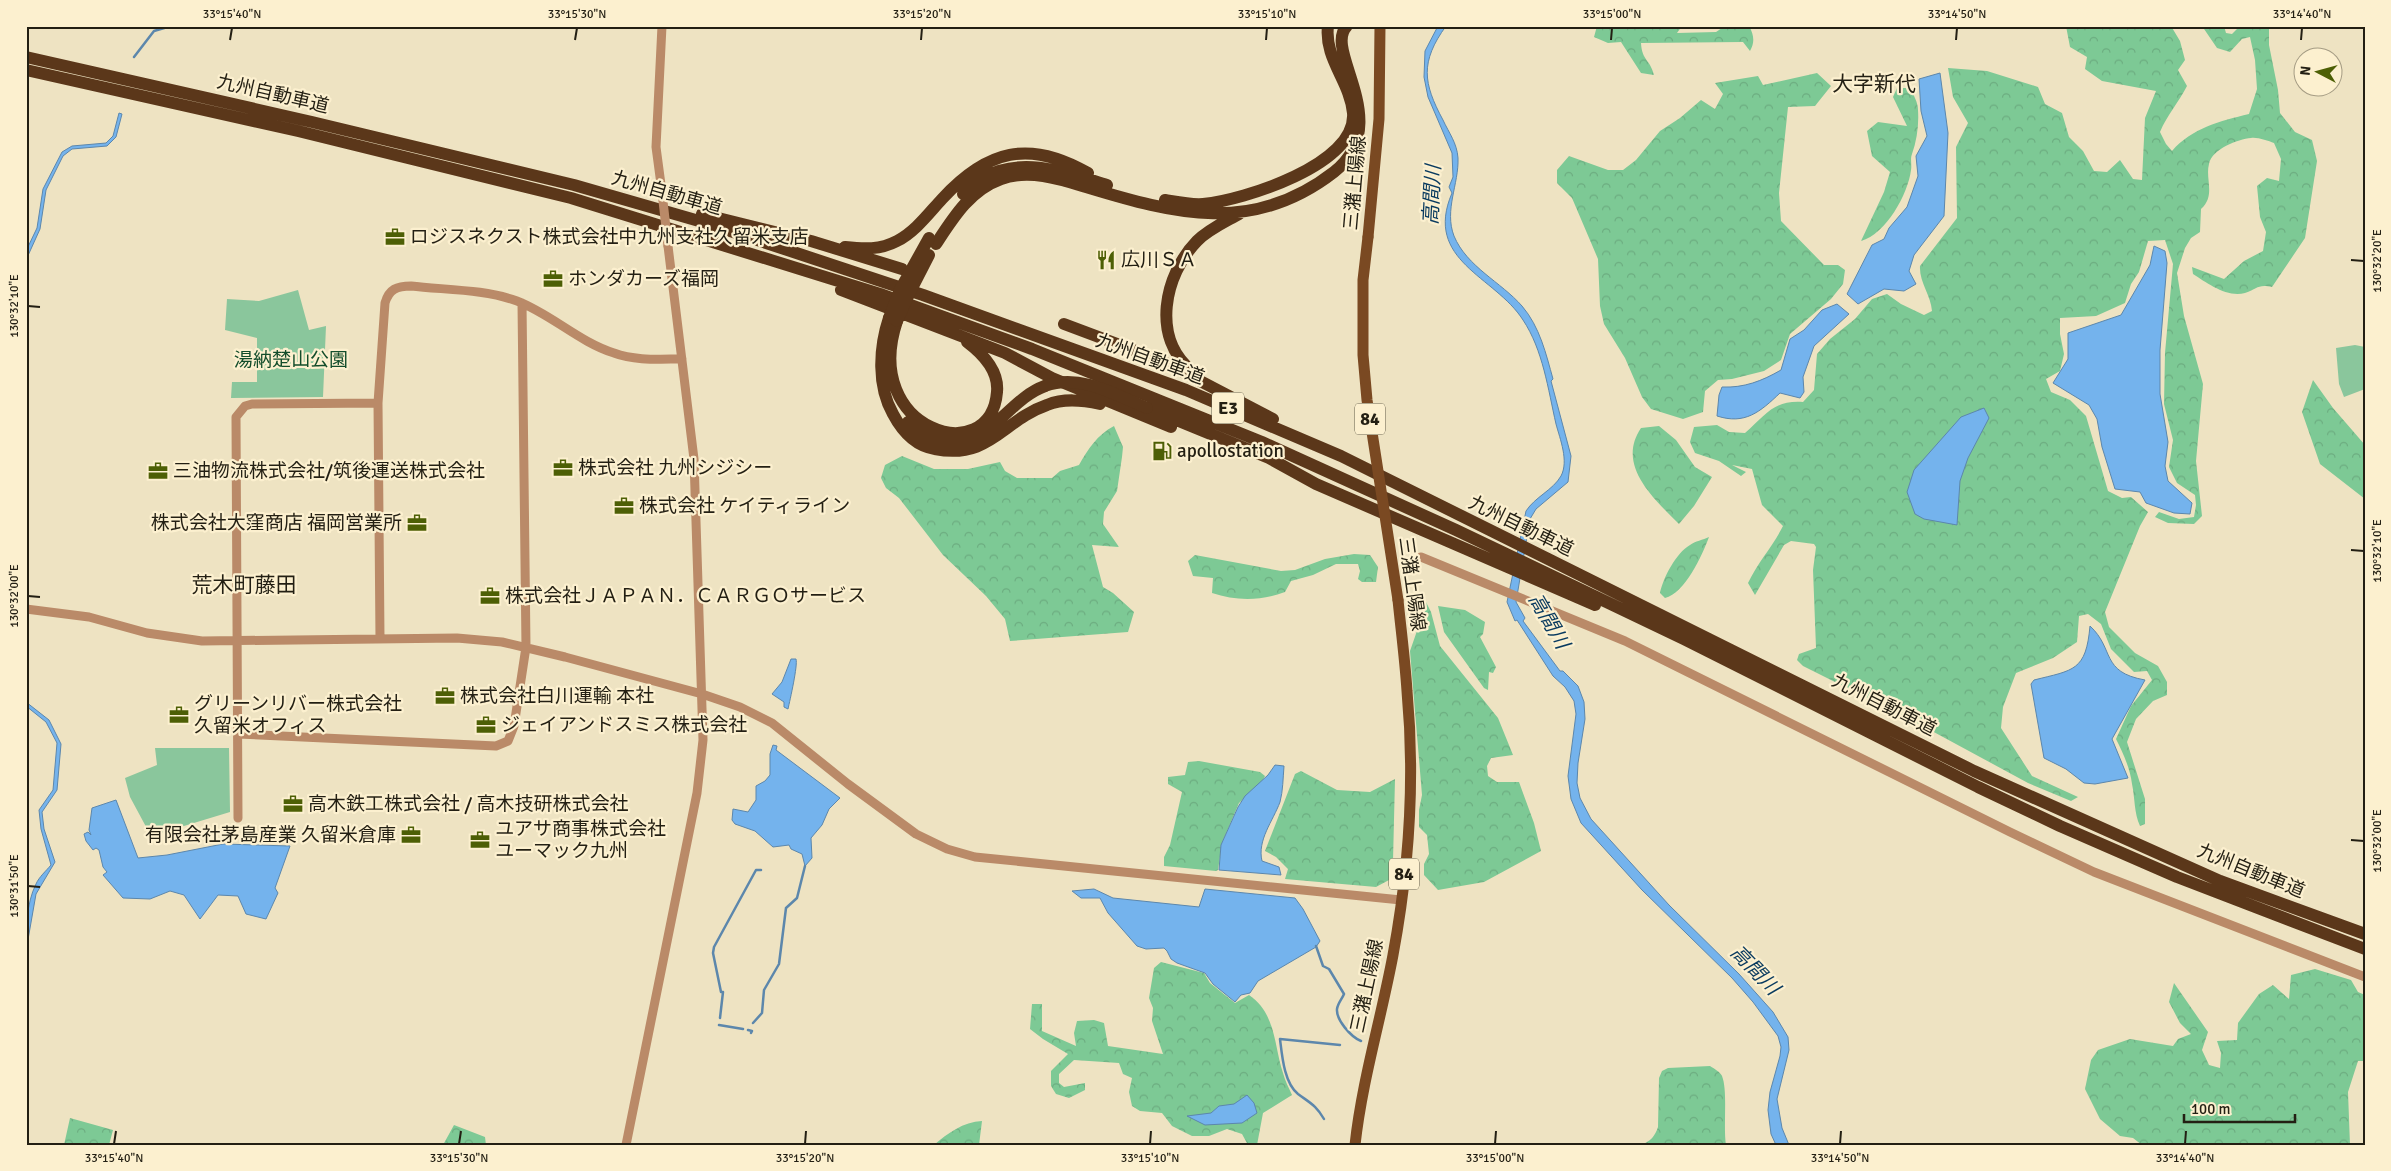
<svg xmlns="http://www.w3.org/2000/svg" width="2391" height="1171" font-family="Signika,'Noto Sans JP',sans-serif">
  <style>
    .green { fill: #8ac69c }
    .forest { fill: url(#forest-crowns) }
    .water { fill: #74b3ed; stroke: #5c87ac }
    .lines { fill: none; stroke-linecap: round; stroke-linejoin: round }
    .stream { stroke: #5c87ac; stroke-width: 2.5 }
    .minor { stroke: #ba8a68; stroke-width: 9 }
    .major { stroke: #7a4922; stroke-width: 11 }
    .highway { stroke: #5b371a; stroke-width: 12 }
    .minor-bridge { stroke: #ba8a68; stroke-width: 9 }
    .major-bridge { stroke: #7a4922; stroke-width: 11 }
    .highway-bridge { stroke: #5b371a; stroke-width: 12 }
    .ticks { fill: none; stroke: #231f13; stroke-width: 2 }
    .labels { text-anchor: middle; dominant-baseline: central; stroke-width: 4.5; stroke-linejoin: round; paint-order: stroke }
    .shield { fill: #fcf0cf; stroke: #645e4b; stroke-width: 1 }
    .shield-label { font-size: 18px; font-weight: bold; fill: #231f13 }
    .street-label { font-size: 19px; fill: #231f13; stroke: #fcf0cf }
    .poi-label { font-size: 19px; fill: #231f13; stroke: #fcf0cf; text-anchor: start }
    .park-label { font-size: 19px; fill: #134d2b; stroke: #fcf0cf }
    .water-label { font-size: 20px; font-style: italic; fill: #093a5f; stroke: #fcf0cf }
    .quarter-label { font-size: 21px; fill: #231f13; stroke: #fcf0cf }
    .neatline { fill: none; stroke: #231f13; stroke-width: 2 }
    .ticks-label { font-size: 12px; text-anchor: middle; fill: #231f13 }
  </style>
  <defs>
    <pattern id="forest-crowns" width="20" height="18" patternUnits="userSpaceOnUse" patternTransform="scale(1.25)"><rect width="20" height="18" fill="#7dc995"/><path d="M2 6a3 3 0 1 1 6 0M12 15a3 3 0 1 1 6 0" fill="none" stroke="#6cac80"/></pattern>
  </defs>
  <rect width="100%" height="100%" fill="#eee3c2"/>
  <path class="green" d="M298,290L309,330L326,326L323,397L231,398L232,382H257V338L225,330L227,299L259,301Z
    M2355,345L2365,347V389L2344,397L2339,384L2336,348Z
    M155,748H229L230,812L151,836L130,797L125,778L157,765Z"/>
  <path class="forest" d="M1597,26H1682L1677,33L1716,32L1725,26H1749C1754,35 1755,42 1750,51L1743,42L1641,43C1642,61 1650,59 1654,75L1641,73L1621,42L1608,43L1594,37Z
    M2066,26H2171L2180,41L2185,60L2178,70L2187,86C2179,102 2167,115 2160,132L2166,144L2172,151C2192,128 2220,121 2249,114L2257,89L2255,60L2250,37L2242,39L2230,52L2217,48L2202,26H2224L2226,33L2232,34L2240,26H2269V45L2278,90L2280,113L2295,132L2312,140L2317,161L2305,238L2272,287C2257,284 2258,289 2245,293C2227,298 2207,283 2193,274L2192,267L2224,279L2244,261L2263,251L2266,232L2260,217L2257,186L2267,178L2279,181L2281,159L2274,143C2268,141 2258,137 2251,138C2238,139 2212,149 2209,164C2205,179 2216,196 2201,209L2200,232L2191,238L2185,248L2177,273L2184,316L2203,384L2196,461L2202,516L2194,524L2168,523L2155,517L2159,512L2179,519L2194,517L2196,505L2195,495L2177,483L2169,467L2173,440L2164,404L2165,353L2173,264L2165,240L2148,241L2139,272L2131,284L2125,303L2096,316L2060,318V334L2064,354L2060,371L2046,379L2051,392L2070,400L2086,416L2108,491L2122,498L2131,497L2148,512L2140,526L2105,612L2109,627L2135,653L2158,666L2167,682V695L2153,701L2136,719L2127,742L2145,799V824L2140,826C2134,813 2135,798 2132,784C2130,768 2123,753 2116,739L2131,706L2152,680L2147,671L2134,672L2111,649L2101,624L2088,614L2079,616L2077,642L2053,658L2016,673L2003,707L2001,728L2032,776L2078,797L2071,801L2028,783L1919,724L1803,666L1797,660L1799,654L1816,648L1813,570L1816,547L1814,544L1791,541L1784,545L1755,595L1748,583C1758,562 1773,546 1783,526L1762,505L1752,469L1732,465L1746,472L1741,476L1719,461L1695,453L1690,442L1694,427L1717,425L1729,432L1745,433C1766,415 1773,400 1803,402L1814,390L1817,354L1830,339L1855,319L1872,299L1887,294L1901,304L1924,315L1932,311C1931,295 1919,282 1920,266L1957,218L1956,147L1968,123L1953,97L1948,68L1987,71L2038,87L2045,104L2062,113L2069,137L2083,151L2094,171L2107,172L2120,160L2133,179L2142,180L2145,118L2156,91L2102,81L2085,69L2087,57L2070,47Z
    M1817,73L1831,86L1815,106L1788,107L1779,193L1781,221L1824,265H1838L1845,270L1843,284L1831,299L1790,334L1781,360L1764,371L1732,379L1718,380L1705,391L1703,412L1683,419L1651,409L1642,397L1625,358L1604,324L1600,306L1598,259L1572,198L1557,183V170L1569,156L1608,170H1623L1636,160L1660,131L1680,118L1701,100L1715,109L1723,94L1715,83L1758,76L1763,85Z
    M1897,88H1911C1913,95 1918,102 1918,110C1919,125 1917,140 1912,154C1910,159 1912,165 1911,170C1908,194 1886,234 1861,241L1884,192L1890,172L1872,156L1867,131L1878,122L1907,126L1893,97Z
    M2313,380L2333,408L2365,445V499L2320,464L2302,412Z
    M1114,426L1123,447L1122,457L1117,491L1104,512L1103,524L1119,547L1092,545L1103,587L1113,593L1134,612L1128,632L1010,641L1005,619L986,596L943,555L899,498L886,488L881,478L885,465L902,456L934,469H968L1000,462L1005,471L1017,478H1052L1060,471L1079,465C1088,449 1097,435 1114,426Z
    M1659,426L1676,440L1695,467L1712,477L1694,506L1679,524C1653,498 1616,465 1641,428Z
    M1709,537C1702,556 1685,593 1665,598L1660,593C1663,578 1676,553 1690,545C1695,541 1703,540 1709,537Z
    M1354,554L1370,555L1378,567L1376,582H1362L1358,579L1360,571L1358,564H1336L1313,575L1291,581L1285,592C1261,601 1236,601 1212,593L1213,578L1193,576L1188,561L1195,555L1281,571L1295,570L1325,559Z
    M1410,595L1425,600L1431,612L1440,646L1498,718L1513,755L1491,758L1487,766L1488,776L1497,782H1519L1534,823L1541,851L1484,882L1438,890L1424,875V864L1429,854L1427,835L1419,827V810L1422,795L1410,651L1418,628V618L1410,601Z
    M1438,606L1465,610L1485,622L1483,634L1480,637L1496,667L1493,673L1489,672L1488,690L1484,688L1444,632Z
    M1199,761L1260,772L1265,776L1262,782L1239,803L1222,843L1218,870L1216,871L1164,866V857L1170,845L1182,792L1168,784V777L1185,775L1188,762Z
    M1301,771L1337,790L1370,792L1395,779L1393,861L1389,880L1376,887L1285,879L1288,869L1276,857L1265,851L1295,774Z
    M1161,962L1204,973L1210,983L1235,1003L1249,995C1276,1013 1274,1046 1283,1073C1285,1081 1289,1088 1292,1095L1263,1113L1257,1145H1248L1242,1134L1227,1129L1209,1136H1192L1172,1126L1162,1113L1140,1111L1132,1106L1129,1092L1132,1078L1123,1074L1119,1063L1074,1060L1059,1074V1083L1064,1087L1085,1083V1090L1069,1098L1056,1094L1051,1086V1071L1068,1054L1043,1039L1030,1029L1032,1004H1042V1031L1076,1046L1074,1033L1077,1021L1094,1020L1104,1023L1108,1046L1163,1054L1152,1021L1153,1008L1149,998L1154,968Z
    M2315,969L2351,980L2358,992L2365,995V1061H2358L2348,1092L2350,1145H2142L2133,1138L2120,1136L2100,1119L2085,1089L2091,1060L2098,1050L2130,1039L2173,1046L2178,1039L2191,1034L2180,1023L2169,1002L2174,983L2208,1032L2202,1050L2209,1065L2220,1068L2221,1053L2217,1041L2237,1040L2238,1023L2259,994L2273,985L2289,999L2291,975Z
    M1710,1066C1715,1069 1720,1072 1722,1076C1728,1091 1723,1126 1726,1145H1641C1651,1141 1655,1136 1658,1127L1659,1078L1662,1071L1668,1068Z
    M70,1118L113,1130L109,1145H64Z
    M982,1121L979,1145H934C948,1133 963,1122 982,1121Z
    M454,1125L485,1137L486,1145H443Z"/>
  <path class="water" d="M1438,26H1446C1420,62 1423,83 1443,120C1449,133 1457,143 1458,158C1459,184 1444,210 1454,236C1467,267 1501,282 1522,306C1540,327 1546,354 1553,379L1551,381L1571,456L1568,482L1536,509L1530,519L1516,602L1525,618L1523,621L1560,671H1563L1578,686L1584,702L1585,719L1578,763L1577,783L1580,798L1591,819L1669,905L1739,974L1773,1012L1788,1037L1789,1050L1777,1099L1782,1128L1789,1145H1776L1771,1134L1768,1110L1770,1092L1780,1056L1781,1047L1778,1036L1753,1002L1732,978L1642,890L1581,823L1571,799L1568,776L1576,714L1574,701L1565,687L1553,676L1517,620L1515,621L1507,602L1526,511C1535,497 1553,490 1561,476C1569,461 1560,439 1556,424C1548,389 1543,350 1523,320C1495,276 1423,261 1452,193L1449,187L1453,177L1452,153L1428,97L1424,77L1425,51Z
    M1940,73L1948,133L1944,216L1914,255L1909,271L1916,284L1904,291L1884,289L1858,304L1847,294L1872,245L1884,239L1889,228L1907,207L1918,176L1916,156L1927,136L1921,111L1919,79Z
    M119,113L122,114L116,137L107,146L72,149L63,156L46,190L40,229L26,260V251L37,228L43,189L62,152L72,146L106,143L113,136Z
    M2154,246L2165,251L2167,263L2160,350V394L2168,442L2165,466L2168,481L2192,503L2190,514L2174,513L2146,503L2140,492L2115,489L2102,447L2097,419L2089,405L2053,383L2068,359V333L2121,315L2150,265Z
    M1837,304L1849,314L1814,346L1803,377L1804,392L1800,398L1780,393C1760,412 1745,425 1717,416L1719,395L1722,387C1744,388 1762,381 1781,370L1790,339L1804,330L1822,310Z
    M1984,408L1989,418L1968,458L1960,481L1957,525L1924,519L1915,514L1907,492L1914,470L1961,417Z
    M2090,626C2115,649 2100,672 2145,680L2112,739L2128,778L2095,784L2084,783L2066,769L2044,758L2031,684L2034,680C2074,670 2086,671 2090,626Z
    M791,659H796C798,665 790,700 788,709L784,707V702L772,694L782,682Z
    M26,702L49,720L61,744L57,790L42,812L44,829L55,862L36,894L26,951C26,930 26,904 36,884C39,877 46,871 51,865L41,829L39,810L53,790L57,743L46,722L26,706Z
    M773,745L777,746L776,750L840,798L829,809L822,825L811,838L812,858L805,866L802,854L791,849L789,845L773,847L755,831L735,824L732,820L733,809L748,812L756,800V786L765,781L770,775V754Z
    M1275,765L1284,766C1283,778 1283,791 1280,802C1273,821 1257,840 1262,861L1279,867L1281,875L1219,870L1221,845L1238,807L1245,796L1268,775Z
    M116,800L138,858L167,855L223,844L290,846L275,888L278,893L266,919L246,914L238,896L218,895L200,919L184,895L170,891L150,899L123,898L103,875L107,872L103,867L99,850L96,848L93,850L86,841L84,834L88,832L91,835L89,830L92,808Z
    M1094,889L1113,898L1199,907L1205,889L1295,898L1303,909L1320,941L1316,947L1258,981L1250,993L1241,995L1235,1002L1213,984L1205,973L1177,963L1171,959L1167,951L1164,948L1146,949L1137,946L1108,913L1100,898H1081L1072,891Z
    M1247,1095L1254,1103L1257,1113L1242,1123L1205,1125L1187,1116L1211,1113L1219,1106L1234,1104Z"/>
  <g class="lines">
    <path class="stream" d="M134,57L154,31L171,26
      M1316,946L1323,966L1329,969L1344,994C1342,999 1338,1003 1337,1009C1336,1020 1351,1037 1361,1041
      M720,1018L723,992H721L713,953L714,947L756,870H761
      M753,1023L762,1013L764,990L779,964L786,908L797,898L805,866
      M719,1025L743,1029
      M748,1030L752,1031L751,1033
      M1324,1119C1316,1105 1310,1103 1298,1094C1284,1083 1282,1055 1280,1039L1340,1045"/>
    <path class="minor" d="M662,26L656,147L662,192
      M1421,557L1625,641L2010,832L2094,872L2365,977
      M26,609L89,617L147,633L202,641L457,638L502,642L565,657L702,694L740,707L772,723L848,784L916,834L947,849L975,857L1401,900
      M380,639L378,403L385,303C389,289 397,286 411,286C445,290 484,289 517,301C551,314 579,342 614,353C635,361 660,359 682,359
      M238,734L496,746L508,741L514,726L526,647L522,303
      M238,818L236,417L245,406L252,404L378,403
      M626,1145L697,793L703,740L694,459L668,246"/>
    <path class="major" d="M1368,237L1379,119L1380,26
      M1355,1145C1362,1081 1381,1019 1393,955C1409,869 1415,778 1407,691C1405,660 1401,630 1398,600"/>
    <path class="highway" d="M26,57L312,122L574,185L706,223L923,295L1186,390L1341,456L1974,771L2220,881L2365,934
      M26,70L298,131L571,198L880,294L1032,349L1262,442L1456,530L1684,639L1978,787L2060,826L2177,877L2365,949
      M963,194C969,189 976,181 984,177C1024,156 1067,173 1107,185
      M1165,200C1177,202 1191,205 1203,204C1243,200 1357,165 1353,113C1350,81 1324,59 1328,26
      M702,214L811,241L902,269
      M936,244C953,218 970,190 1001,179C1029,169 1060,179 1086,187C1175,214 1253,235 1334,172C1396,123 1322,50 1347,26
      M845,247C864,249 880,250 897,241C915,232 929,213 942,199C987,150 1029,139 1088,173
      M841,290L1005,353L1052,378L1171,427
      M889,318C879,348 877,386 893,414C902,431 915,446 935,449C990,460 1003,420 1047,405C1064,398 1082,400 1100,404
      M897,321C860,431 991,470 997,392C999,371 983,354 967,342
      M1064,324L1160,360L1273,419
      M1192,371C1151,338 1164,275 1197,241C1209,229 1225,222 1239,214
      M1147,408L1269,458L1316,484L1595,605
      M908,422C916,431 929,439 941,441C989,451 1006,400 1045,386"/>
    <path class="minor-bridge" d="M662,192L668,246"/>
    <path class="major-bridge" d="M1368,237L1363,280V355L1367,400L1398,600"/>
    <path class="highway-bridge" d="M889,318L900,290L929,238
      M897,321L909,294L929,255
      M1045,386C1080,373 1116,395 1147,408"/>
  </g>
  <path class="ticks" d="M230,40L232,28M575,40L577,28M921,40L922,28M1266,40L1267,28M1611,40L1612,28M1956,40L1957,28M2301,40L2302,28M2351,260L2364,261M28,306L40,307M2351,550L2364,551M28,596L40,597M2351,840L2364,841M28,886L40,887M114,1144L116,1131M459,1144L461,1131M805,1144L806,1131M1150,1144L1151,1131M1495,1144L1496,1131M1840,1144L1841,1131M2185,1144L2186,1131"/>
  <defs>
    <symbol id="office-bare" viewBox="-9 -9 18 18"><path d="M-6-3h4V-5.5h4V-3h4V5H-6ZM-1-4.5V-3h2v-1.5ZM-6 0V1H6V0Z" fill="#4d5f05" stroke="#fcf0cf" stroke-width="2.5" paint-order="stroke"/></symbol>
    <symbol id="restaurant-bare" viewBox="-9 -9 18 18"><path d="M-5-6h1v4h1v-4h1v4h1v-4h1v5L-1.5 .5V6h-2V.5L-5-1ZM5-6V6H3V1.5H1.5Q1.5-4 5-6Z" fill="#4d5f05" stroke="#fcf0cf" stroke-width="2.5" paint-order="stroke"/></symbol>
    <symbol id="fuel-bare" viewBox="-9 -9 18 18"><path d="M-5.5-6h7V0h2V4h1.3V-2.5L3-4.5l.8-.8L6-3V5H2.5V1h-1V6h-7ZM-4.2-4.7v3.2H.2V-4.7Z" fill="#4d5f05" stroke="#fcf0cf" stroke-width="2.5" paint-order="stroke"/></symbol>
  </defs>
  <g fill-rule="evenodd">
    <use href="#office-bare" x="381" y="223" width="28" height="28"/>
    <use href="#restaurant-bare" x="1092" y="246" width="28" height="28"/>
    <use href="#office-bare" x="539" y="265" width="28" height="28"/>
    <use href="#fuel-bare" x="1148" y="437" width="28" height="28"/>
    <use href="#office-bare" x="549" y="454" width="28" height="28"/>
    <use href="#office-bare" x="144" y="457" width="28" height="28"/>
    <use href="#office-bare" x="610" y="492" width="28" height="28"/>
    <use href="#office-bare" x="403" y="509" width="28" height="28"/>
    <use href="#office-bare" x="476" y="582" width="28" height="28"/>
    <use href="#office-bare" x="431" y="682" width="28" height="28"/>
    <use href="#office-bare" x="165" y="701" width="28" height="28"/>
    <use href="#office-bare" x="472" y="711" width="28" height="28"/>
    <use href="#office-bare" x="279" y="790" width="28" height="28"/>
    <use href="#office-bare" x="397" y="821" width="28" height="28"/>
    <use href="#office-bare" x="466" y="826" width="28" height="28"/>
  </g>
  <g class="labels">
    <g class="shield">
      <rect x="1212" y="392.5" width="32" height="31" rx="4"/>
      <rect x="1355" y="403.5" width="30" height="31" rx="4"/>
      <rect x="1389" y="858.5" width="30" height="31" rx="4"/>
    </g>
    <g class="shield-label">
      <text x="1228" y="408">E3</text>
      <text x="1370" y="419">84</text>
      <text x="1404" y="874">84</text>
    </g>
    <g class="street-label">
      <text transform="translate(273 94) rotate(13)">九州自動車道</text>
      <text transform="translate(1355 183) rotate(-85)">三潴上陽線</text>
      <text transform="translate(667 193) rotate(16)">九州自動車道</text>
      <text transform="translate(1150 359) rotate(20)">九州自動車道</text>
      <text transform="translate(1521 526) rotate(26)">九州自動車道</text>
      <text transform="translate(1412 584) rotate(82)">三潴上陽線</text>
      <text transform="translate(1884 705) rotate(27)">九州自動車道</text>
      <text transform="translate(2251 871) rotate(22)">九州自動車道</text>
      <text transform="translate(1367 986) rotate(-78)">三潴上陽線</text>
    </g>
    <g class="poi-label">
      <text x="410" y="237">ロジスネクスト株式会社中九州支社久留米支店</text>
      <text x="1121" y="260">広川ＳＡ</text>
      <text x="568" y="279">ホンダカーズ福岡</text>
      <text x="1177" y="451">apollostation</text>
      <text x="578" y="468">株式会社 九州シジシー</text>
      <text x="173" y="471">三油物流株式会社/筑後運送株式会社</text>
      <text x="639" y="506">株式会社 ケイティライン</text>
      <text x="402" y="523" text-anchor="end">株式会社大窪商店 福岡営業所</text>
      <text x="505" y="596">株式会社ＪＡＰＡＮ．ＣＡＲＧＯサービス</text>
      <text x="460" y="696">株式会社白川運輸 本社</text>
      <text x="194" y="704">グリーンリバー株式会社<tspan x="194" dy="22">久留米オフィス</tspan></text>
      <text x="501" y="725">ジェイアンドスミス株式会社</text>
      <text x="308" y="804">高木鉄工株式会社 / 高木技研株式会社</text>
      <text x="495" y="829">ユアサ商事株式会社<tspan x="495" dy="22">ユーマック九州</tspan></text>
      <text x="396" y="835" text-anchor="end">有限会社茅島産業 久留米倉庫</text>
    </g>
    <g class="park-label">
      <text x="291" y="360">湯納楚山公園</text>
    </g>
    <g class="water-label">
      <text transform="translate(1432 195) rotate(-87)">高間川</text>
      <text transform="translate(1549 621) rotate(60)">高間川</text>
      <text transform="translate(1755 970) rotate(46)">高間川</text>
    </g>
    <g class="quarter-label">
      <text x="1874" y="84">大字新代</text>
      <text x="244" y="585">荒木町藤田</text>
    </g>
  </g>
  <rect width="2391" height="1171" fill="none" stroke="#fcf0cf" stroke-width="55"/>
  <g transform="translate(2318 72) rotate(276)"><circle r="24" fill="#fcf0cf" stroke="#a59c84"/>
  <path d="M0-4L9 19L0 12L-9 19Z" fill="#4d5f05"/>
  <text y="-8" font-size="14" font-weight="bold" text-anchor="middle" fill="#231f13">N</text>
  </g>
  <path d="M2184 1114v8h111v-8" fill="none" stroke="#231f13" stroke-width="2.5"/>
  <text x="2191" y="1114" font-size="15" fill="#231f13" stroke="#fcf0cf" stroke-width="4" paint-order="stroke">100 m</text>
  <rect x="28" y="28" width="2336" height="1116" class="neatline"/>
  <g class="ticks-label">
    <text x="232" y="18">33°15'40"N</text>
    <text x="577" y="18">33°15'30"N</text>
    <text x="922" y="18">33°15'20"N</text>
    <text x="1267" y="18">33°15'10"N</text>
    <text x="1612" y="18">33°15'00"N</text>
    <text x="1957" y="18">33°14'50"N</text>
    <text x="2302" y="18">33°14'40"N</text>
    <text transform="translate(2377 261) rotate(-90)" y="4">130°32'20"E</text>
    <text transform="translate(14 306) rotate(-90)" y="4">130°32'10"E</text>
    <text transform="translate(2377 551) rotate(-90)" y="4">130°32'10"E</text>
    <text transform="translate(14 596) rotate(-90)" y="4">130°32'00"E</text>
    <text transform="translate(2377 841) rotate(-90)" y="4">130°32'00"E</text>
    <text transform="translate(14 886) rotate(-90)" y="4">130°31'50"E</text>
    <text x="114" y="1162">33°15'40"N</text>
    <text x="459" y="1162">33°15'30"N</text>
    <text x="805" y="1162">33°15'20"N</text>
    <text x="1150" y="1162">33°15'10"N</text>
    <text x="1495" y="1162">33°15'00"N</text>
    <text x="1840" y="1162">33°14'50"N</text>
    <text x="2185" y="1162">33°14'40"N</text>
  </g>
</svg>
